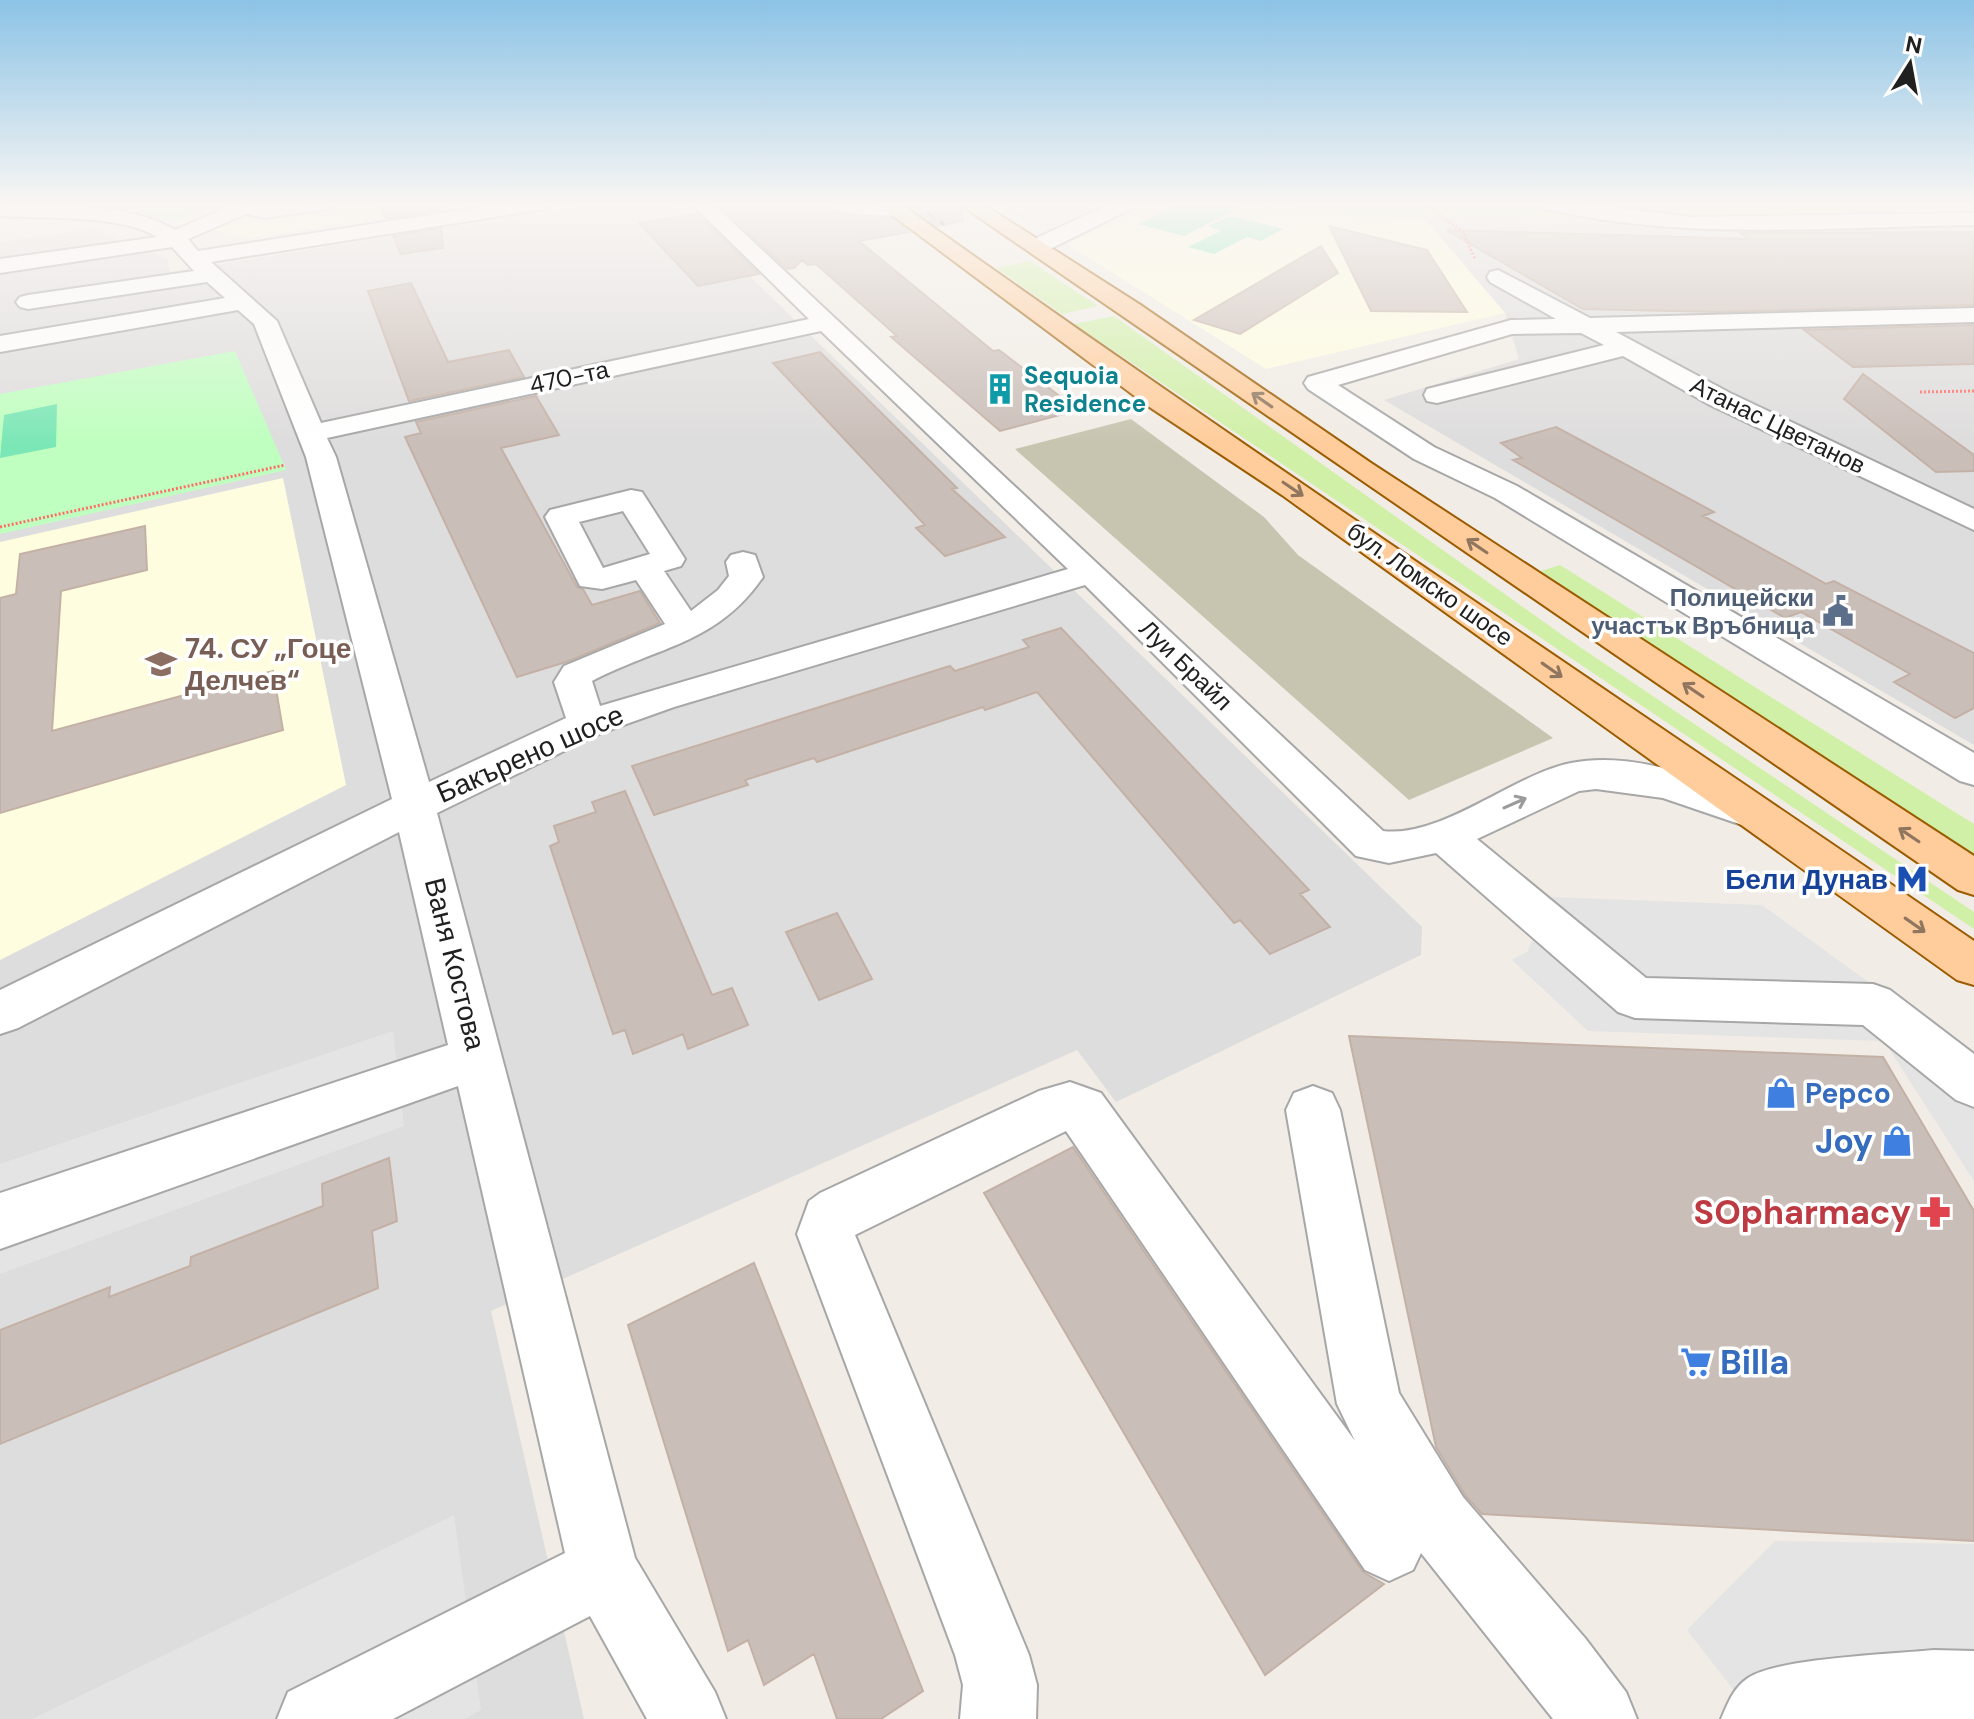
<svg xmlns="http://www.w3.org/2000/svg" width="1974" height="1719" font-family="'DM Sans',sans-serif">
  <style>
    .residential { fill: #dedddd }
    .education { fill: #fffde0 }
    .construction { fill: #c7c5b0 }
    .grass { fill: #d0f0a7 }
    .park { fill: #bfffbf }
    .pitch { fill: #7ce7b6 }
    .parking { fill: #e4e4e4 }
    .building { fill: #cabeb8; stroke: #c4b1a6; stroke-width: 2 }
    .lines { fill: none; stroke-linecap: round; stroke-linejoin: round }
    .minor-casing { stroke: #a7a7a7; stroke-width: 4 }
    .major-casing { stroke: #9b5c00; stroke-width: 4 }
    .path { stroke: #ff6c68; stroke-width: 3; stroke-dasharray: 2 2; stroke-linecap: butt }
    .minor { fill: #fff; fill-rule: evenodd }
    .major { fill: #ffcd9c; fill-rule: evenodd }
    .rail { stroke: #6e6e6e; stroke-width: 3; stroke-dasharray: 8 8; stroke-linecap: butt }
    .oneway { stroke: #90765e }
    .oneway2 { stroke: #9b9b9b }
    .labels { text-anchor: middle; dominant-baseline: central; stroke-width: 7; stroke-linejoin: round; paint-order: stroke }
    .far-culture-label { font-size: 24px; font-weight: bold; fill: #0d838f; stroke: #fff; text-anchor: start }
    .far-street-label { font-size: 24px; fill: #202020; stroke: #fff }
    .far-service-label { font-size: 24px; font-weight: bold; fill: #4e5e75; stroke: #fff; text-anchor: end }
    .education-label { font-size: 28px; font-weight: bold; fill: #785e54; stroke: #fff; text-anchor: start }
    .street-label { font-size: 28px; fill: #202020; stroke: #fff }
    .transit-label { font-size: 28px; font-weight: bold; fill: #164399; stroke: #fff; text-anchor: end }
    .shop-label { font-size: 28px; font-weight: bold; fill: #366cbe; stroke: #fff; text-anchor: start }
    .near-shop-label { font-size: 34px; font-weight: bold; fill: #366cbe; stroke: #fff; text-anchor: end }
    .near-health-label { font-size: 34px; font-weight: bold; fill: #be3a42; stroke: #fff; text-anchor: end }
  </style>
  <rect width="100%" height="100%" fill="#f1ece5"/>
  <path class="residential" d="M598,203H674L1422,927L1421,955L1116,1102L1077,1050L491,1311L584,1719H0V242L93,229L168,259L170,272Z
    M997,203H1104L1053,226L1032,225Z
    M1885,203H1974V745L1384,400L1519,359L1505,313L1424,218L1899,212Z"/>
  <path class="education" d="M224,203H479L249,238L175,221Z
    M1155,203H1275L1346,216L1424,218L1505,313L1266,369L1067,244Z
    M283,478L346,785L0,960V542Z"/>
  <path class="construction" d="M1131,419L1264,517L1298,555L1553,738L1409,800L1015,449Z"/>
  <path class="grass" d="M1275,203H1885L1901,213L1424,218L1346,216Z
    M1030,261L1098,306L1062,314L996,268Z
    M1114,316L1565,637L1974,912V929L1074,324Z
    M1560,565L1974,824V863L1541,571Z"/>
  <path class="park" d="M0,203H224L175,221L76,204Z
    M235,351L286,470L0,534V394Z"/>
  <path class="pitch" d="M1182,203L1243,206L1184,236L1138,224Z
    M1230,216L1283,229L1261,241L1247,237L1214,254L1188,247L1221,231L1208,226Z
    M57,404L56,447L0,458L4,415Z"/>
  <path class="parking" d="M1550,897L1762,905L1951,1042L1974,1074V1181L1884,1041L1588,1031L1512,960L1528,951Z
    M393,1031L404,1126L0,1274V1164Z
    M454,1515L481,1710L464,1719H32Z
    M1775,1541L1974,1544V1719H1756L1687,1630Z"/>
  <path class="building" d="M378,203H439L440,210L385,219Z
    M764,203H819L837,213L892,218L909,232L859,241L993,351L999,350L1078,410L1000,431L891,337L897,336L816,264L808,265L802,260L794,268L787,269L723,209Z
    M904,203H955L962,209L963,221L937,226Z
    M698,214L759,274L698,286L639,223Z
    M1329,226L1427,250L1467,312L1371,311Z
    M441,228L443,248L401,254L393,236Z
    M1446,230L1748,239L1740,233L1974,232V305L1718,312L1583,309Z
    M1321,246L1338,273L1240,334L1194,320Z
    M411,283L448,362L509,350L524,377L409,401L368,291Z
    M1974,325V364L1853,367L1804,330Z
    M820,352L957,488L952,489L1005,537L945,556L916,528L925,525L773,363Z
    M1863,374L1974,455V471L1936,472L1844,399Z
    M536,396L559,435L501,448L577,587L583,589L592,605L640,591L660,623L569,661L517,677L405,437L421,433L416,422Z
    M1556,427L1714,512L1703,516L1826,584L1834,581L1974,653V708L1955,718L1894,682L1910,674L1801,612L1785,618L1513,460L1522,458L1501,443Z
    M145,526L147,570L61,591L52,731L273,671L283,730L0,813V598L16,594L20,554Z
    M1061,628L1309,890L1300,894L1330,927L1270,954L1240,920L1234,923L1037,692L985,710L983,707L817,762L814,758L745,780L748,785L654,815L632,766L950,666L955,671L1029,647L1023,640Z
    M625,791L712,995L732,988L748,1025L688,1049L683,1034L633,1054L625,1030L613,1034L550,846L559,842L554,826L596,812L592,802Z
    M837,913L872,979L819,1000L786,932Z
    M1349,1036L1883,1057L1974,1211V1541L1482,1514L1465,1495L1436,1447Z
    M1073,1147L1363,1572L1384,1584L1265,1675L984,1193Z
    M389,1158L397,1221L372,1231L378,1288L0,1444V1330L110,1287L109,1297L190,1266L191,1257L323,1206L322,1184Z
    M754,1263L923,1691L881,1719H837L814,1654L764,1685L748,1640L728,1651L628,1325Z"/>
  <g class="lines">
    <defs>
      <path id="minor" d="M237,203H263L261,205L265,206L336,203L326,209L265,218L246,214L188,239L198,251L507,203H554L544,209L211,262L277,321L321,423L809,319L691,203H712L1383,831C1443,838 1514,774 1571,763C1635,750 1707,781 1766,802L1772,813L1766,824L1751,828L1663,798L1596,789L1579,791L1477,839L1646,978L1873,984L1890,990L1974,1054V1107L1956,1100L1863,1025L1635,1018L1618,1012L1436,853L1389,863L1356,856L1085,585L674,707L601,733L437,813L635,1558L715,1692L726,1719H647L590,1616L393,1719H277L288,1692L565,1553L458,1086L0,1249V1193L448,1045L399,832L18,1028L0,1034V990L392,799L306,457L254,324L238,310L0,352V336L225,298L207,282L28,309L20,307L16,302L20,297L28,295L194,271L172,247L0,273V259L157,237C120,214 44,219 0,216V204C55,207 126,201 175,230ZM821,331L1068,569L600,706L592,681C659,646 717,644 763,577L755,555L743,552L731,555L726,562L729,576L718,590L691,611L664,571L681,566L685,559L642,492L631,490L550,510L545,517L580,586L602,589L636,580L665,624L564,666L554,682L566,718L429,782L336,457L327,438ZM623,511L650,554L603,568L579,522Z
        M822,203H880L905,207L908,211C899,221 831,213 822,203Z
        M1112,203H1138L1135,207L1044,252L1036,253L1025,247L1028,242Z
        M1536,203H1576L1691,217L1974,213V225C1830,227 1680,242 1539,207Z
        M1498,270L1590,318L1974,308V322L1616,332L1730,393L1974,509V530L1710,405L1623,356L1437,403L1427,401L1424,395L1427,389L1604,345L1581,333L1512,334L1338,385L1434,447L1517,486L1974,753V785L1960,781L1495,498L1414,459L1308,389L1304,383L1308,377L1511,320L1556,319L1490,282L1487,277L1490,272Z
        M1070,1082L1101,1093L1355,1441L1337,1404L1286,1110L1294,1093L1313,1086L1332,1093L1340,1110L1399,1393L1463,1497L1585,1638L1626,1692L1637,1719H1553L1421,1553L1413,1570L1389,1581L1365,1570L1066,1131L855,1235L1029,1655L1037,1685L1036,1719H960L963,1685L955,1655L797,1234L809,1201L820,1193L1039,1091Z
        M1934,1650L1974,1651V1719H1721C1728,1703 1733,1688 1748,1678C1778,1658 1893,1654 1934,1650Z"/>
      <path id="major" d="M876,203H899C1253,455 1615,695 1974,941V985L1957,980L1282,495L1148,406Z
        M958,203H981L1139,304L1371,463L1974,856V895L1958,890Z"/>
    </defs>
    <use href="#minor" class="minor-casing"/>
    <use href="#major" class="major-casing"/>
    <path class="path" d="M1423,203L1463,232L1475,259
      M1920,392L1974,391
      M0,527L285,465"/>
    <use href="#minor" class="minor"/>
    <use href="#major" class="major"/>
    <path class="rail" d="M914,203L945,225"/>
  </g>
  <defs><path id="oneway-shaft" d="M-6 0H5M1.5-3L5.5 0L1.5 3" fill="none" stroke-width="1.6" stroke-linecap="round" stroke-linejoin="round" transform="scale(2)"/></defs>
  <g class="oneway">
    <use href="#oneway-shaft" transform="translate(1262 400) rotate(-145)"/>
    <use href="#oneway-shaft" transform="translate(1293 489) rotate(34)"/>
    <use href="#oneway-shaft" transform="translate(1477 546) rotate(-146)"/>
    <use href="#oneway-shaft" transform="translate(1552 670) rotate(35)"/>
    <use href="#oneway-shaft" transform="translate(1693 690) rotate(-146)"/>
    <use href="#oneway-shaft" transform="translate(1909 835) rotate(-146)"/>
    <use href="#oneway-shaft" transform="translate(1915 925) rotate(35)"/>
  </g>
  <use class="oneway2" href="#oneway-shaft" transform="translate(1515 803) rotate(-24)"/>
  <linearGradient id="sky" x2="0" y2="1"><stop stop-color="#8cc3e6"/><stop offset="0.46" stop-color="#f9f6f3"/><stop offset="1" stop-color="#f9f6f3" stop-opacity="0"/></linearGradient>
  <rect width="1974" height="444" fill="url(#sky)"/>
  <defs>
    <symbol id="building-bare" viewBox="-9 -9 18 18"><path d="M-4-6H4V6H1V3H-1V6H-4ZM-2.5-4.3h1.7v1.8h-1.7ZM.8-4.3h1.7v1.8H.8ZM-2.5-1h1.7V.8h-1.7ZM.8-1h1.7V.8H.8Z" fill="#0f9aa8" stroke="#fff" stroke-width="2.5" paint-order="stroke"/></symbol>
    <symbol id="civic-bare" viewBox="-9 -9 18 18"><path d="M-.6-6.5H3V-4.5H.6V-3L4-1V1h2V6H-6V1h2V-1L-.6-3ZM-1.2 2.5V6h2.4V2.5Z" fill="#5c6f8a" stroke="#fff" stroke-width="2.5" paint-order="stroke"/></symbol>
    <symbol id="school-bare" viewBox="-9 -9 18 18"><path d="M0-5L7-2L0 1L-7-2ZM-4 1L0 2.5L4 1V4Q0 6-4 4Z" fill="#8d6e63" stroke="#fff" stroke-width="2.5" paint-order="stroke"/></symbol>
    <symbol id="metro-bare" viewBox="-9 -9 18 18"><path d="M-5.5 5V-5H-3L0 0L3-5H5.5V5H3V-.5L0 4L-3-.5V5Z" fill="#1a4fb4" stroke="#fff" stroke-width="2.5" paint-order="stroke"/></symbol>
    <symbol id="shop-bare" viewBox="-9 -9 18 18"><path d="M-5-2.5h2.3a2.7 3.5 0 0 1 5.4 0H5L5.5 6h-11ZM-1.5-2.5h3a1.5 2.3 0 0 0-3 0Z" fill="#3f7fe0" stroke="#fff" stroke-width="2.5" paint-order="stroke"/></symbol>
    <symbol id="pharmacy-bare" viewBox="-9 -9 18 18"><path d="M-2-6h4v4h4v4h-4v4h-4v-4h-4v-4h4Z" fill="#e0444e" stroke="#fff" stroke-width="2.5" paint-order="stroke"/></symbol>
    <symbol id="supermarket-bare" viewBox="-9 -9 18 18"><path d="M-6-5.5h2.5l.6 2H6L4.5 2H-2.5L-4.4-4H-6ZM-1.5 3.2a1.3 1.3 0 1 0 .1 0ZM3 3.2a1.3 1.3 0 1 0 .1 0Z" fill="#3f7fe0" stroke="#fff" stroke-width="2.5" paint-order="stroke"/></symbol>
  </defs>
  <g fill-rule="evenodd">
    <use href="#building-bare" x="978" y="367" width="44" height="44"/>
    <use href="#civic-bare" x="1816" y="589" width="44" height="44"/>
    <use href="#school-bare" x="139" y="642" width="44" height="44"/>
    <use href="#metro-bare" x="1890" y="857" width="44" height="44"/>
    <use href="#shop-bare" x="1759" y="1071" width="44" height="44"/>
    <use href="#shop-bare" x="1875" y="1119" width="44" height="44"/>
    <use href="#pharmacy-bare" x="1913" y="1190" width="44" height="44"/>
    <use href="#supermarket-bare" x="1674" y="1340" width="44" height="44"/>
  </g>
  <g class="labels">
    <g class="far-culture-label">
      <text x="1024" y="375">Sequoia<tspan x="1024" dy="28">Residence</tspan></text>
    </g>
    <g class="far-street-label">
      <text transform="translate(569 377) rotate(-12)">470-та</text>
      <text transform="translate(1778 425) rotate(26)">Атанас Цветанов</text>
      <text transform="translate(1430 584) rotate(35)">бул. Ломско шосе</text>
      <text transform="translate(1186 665) rotate(44)">Луи Брайл</text>
    </g>
    <g class="far-service-label">
      <text x="1814" y="597">Полицейски<tspan x="1814" dy="28">участък Връбница</tspan></text>
    </g>
    <g class="education-label">
      <text x="185" y="648">74. СУ „Гоце<tspan x="185" dy="32">Делчев“</tspan></text>
    </g>
    <g class="street-label">
      <text transform="translate(530 754) rotate(-24)">Бакърено шосе</text>
      <text transform="translate(455 964) rotate(76)">Ваня Костова</text>
    </g>
    <g class="transit-label">
      <text x="1888" y="879">Бели Дунав</text>
    </g>
    <g class="shop-label">
      <text x="1805" y="1093">Pepco</text>
    </g>
    <g class="near-shop-label">
      <text x="1873" y="1141">Joy</text>
      <text x="1720" y="1362" text-anchor="start">Billa</text>
    </g>
    <g class="near-health-label">
      <text x="1911" y="1212">SOpharmacy</text>
    </g>
  </g>
  <g transform="translate(1910 64) rotate(11)" stroke="#ffffff" stroke-width="6" paint-order="stroke">
  <path d="M0-6L14 30L0 20L-14 30Z" fill="#202020"/>
  <text y="-12" font-size="22" font-weight="bold" text-anchor="middle" fill="#202020">N</text>
  </g>
</svg>
